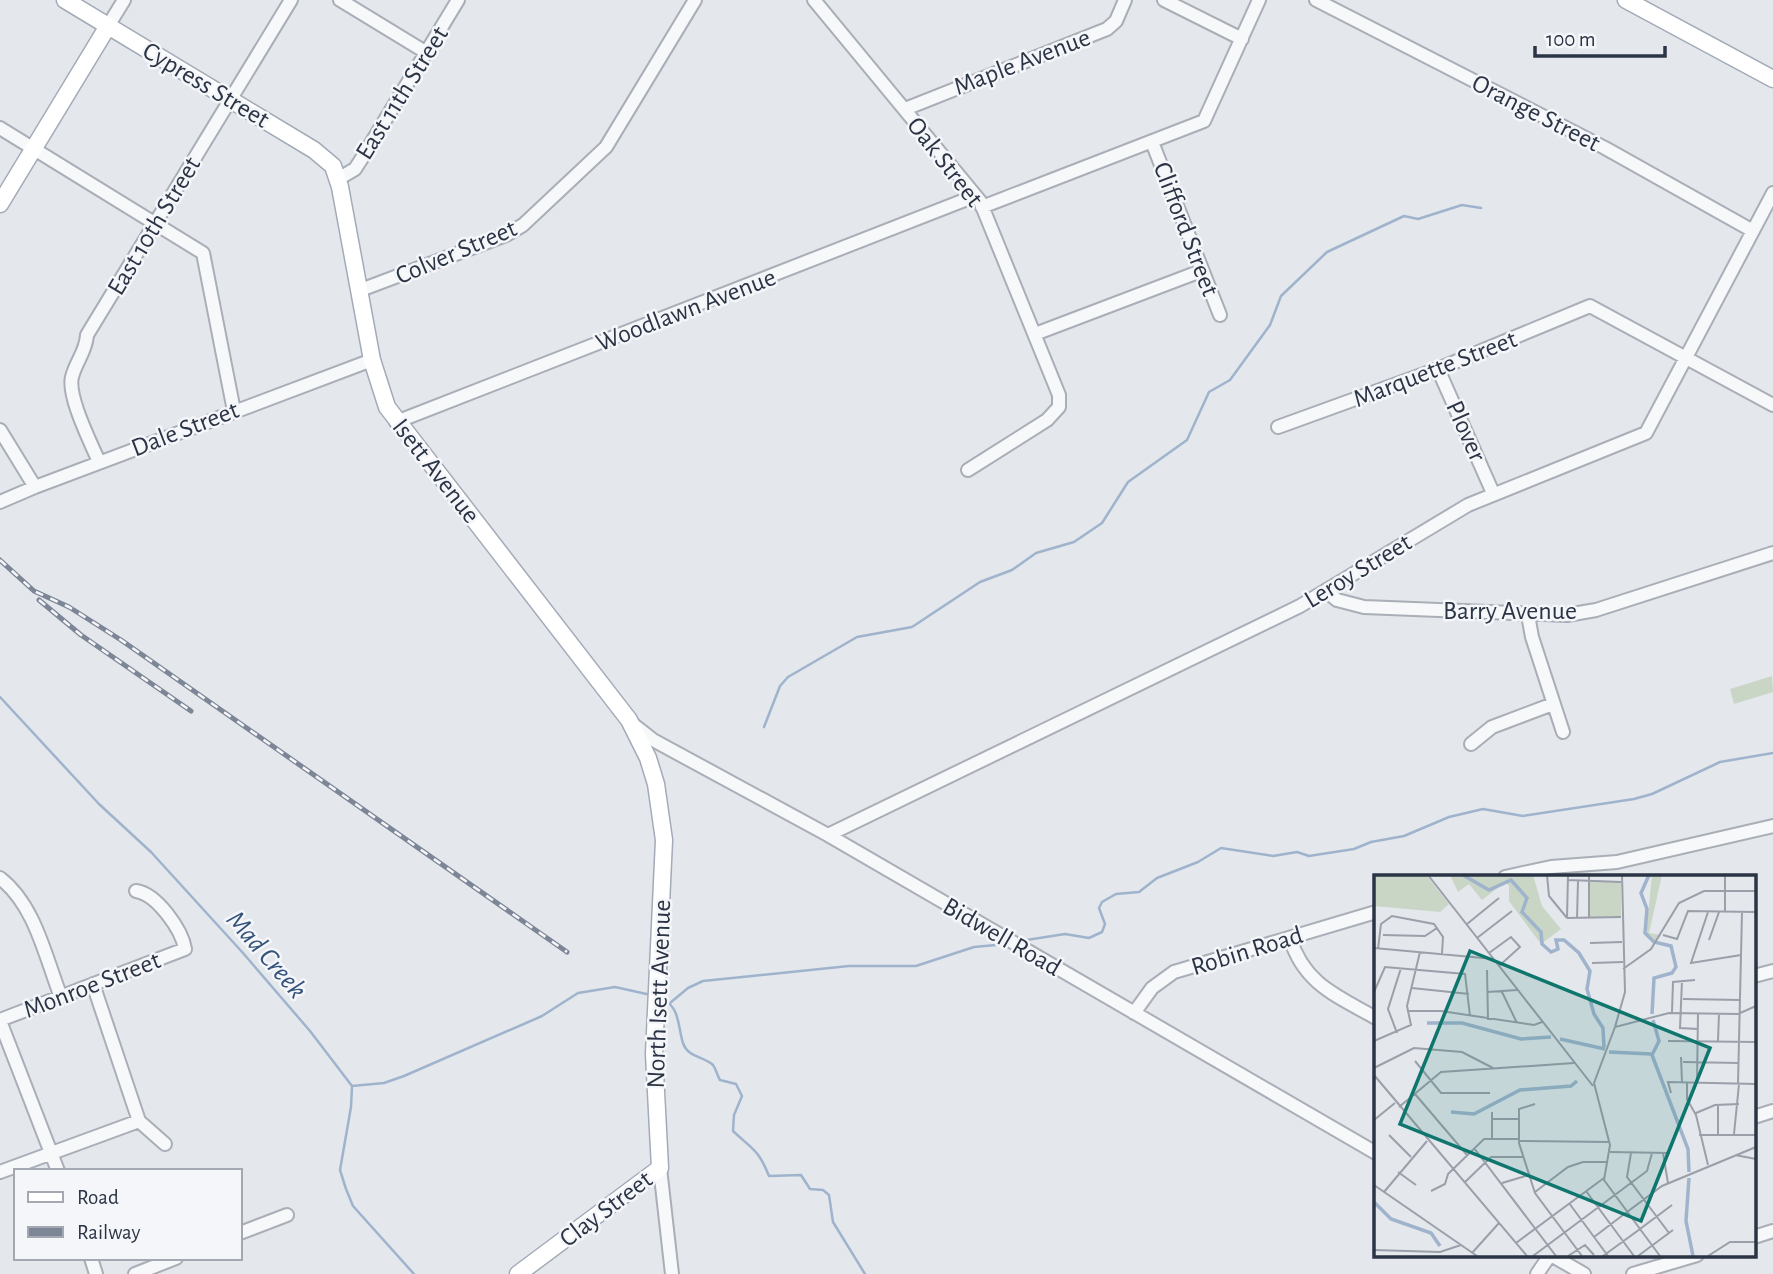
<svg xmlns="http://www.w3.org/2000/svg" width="1773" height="1274" font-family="'Alegreya Sans',sans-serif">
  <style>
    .green { fill: #c9d6c5 }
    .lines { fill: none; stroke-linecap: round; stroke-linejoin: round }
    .stream { stroke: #9fb4cc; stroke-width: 2.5 }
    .minor-casing { stroke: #a9aeb7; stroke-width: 16 }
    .major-casing { stroke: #a3abb8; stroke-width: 19 }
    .minor { stroke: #f7f8fa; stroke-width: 12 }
    .major { stroke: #fff; stroke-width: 16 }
    .rail-casing { stroke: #7d8696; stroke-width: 5 }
    .rail { stroke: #f4f6f9; stroke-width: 2.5; stroke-dasharray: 8; stroke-linecap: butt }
    .labels { text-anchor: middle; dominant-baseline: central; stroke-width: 5; stroke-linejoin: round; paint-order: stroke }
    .street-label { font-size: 26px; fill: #2b3445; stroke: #f4f6f9 }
    .water-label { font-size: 28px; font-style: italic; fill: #34527a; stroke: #f4f6f9 }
    .inset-river { fill: none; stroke: #9fb4cc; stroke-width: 3.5 }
    .inset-road { fill: none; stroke: #9a9fa9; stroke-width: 2 }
    .view { fill: #0f766e; fill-opacity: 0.15; stroke: #0f766e; stroke-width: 3.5 }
    .inset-edge { fill: none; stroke: #2b3445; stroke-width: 3.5 }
  </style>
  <rect width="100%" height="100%" fill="#e4e7ec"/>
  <path class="green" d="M1772,676L1773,692L1734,704L1730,689Z"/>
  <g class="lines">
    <path class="stream" d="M0,697L99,804L151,852L243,953L310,1031L352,1086
      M764,727L780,686L788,677L857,637L912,627L980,582L1012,570L1036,553L1074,542L1102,523L1128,482L1187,440L1209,392L1230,380L1270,325L1281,296L1327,252L1404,216L1418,219L1462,205L1481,208
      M1020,941L1065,934L1089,938L1102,932L1105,924L1099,908L1102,902L1116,894L1139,892L1157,878L1198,862L1221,848L1273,856L1297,852L1309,856L1354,849L1371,842L1404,836L1449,817L1483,809L1523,816L1634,799L1652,794L1720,762L1773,753
      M664,1000C680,1008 678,1028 683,1043C688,1058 704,1056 713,1065C716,1069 717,1075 720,1080L736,1084L742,1096L734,1115L733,1131C753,1150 758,1149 769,1176L801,1175L810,1189L823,1190L829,1195L833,1222L865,1274
      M670,1003L688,988L703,981L849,966H916L974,947L1007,944
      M352,1086L384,1083L404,1076L542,1016L578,993L615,987L651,995
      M352,1086L351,1107L340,1170L346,1189L353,1206L414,1274"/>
    <defs>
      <path id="minor" d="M340,0L427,53
        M814,0L980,201L1059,395V407L1047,420L968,470
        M1164,0L1242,39
        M1316,0L1605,148L1753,231
        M108,26L124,0
        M905,109L1107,29L1116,21L1125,0
        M0,128L203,253L234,411
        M1152,142L1220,315
        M338,179L355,169L364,155L458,0
        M982,207L1204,121L1259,0
        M358,291L506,235L523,225L606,147L695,0
        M1035,334L1201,271
        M1438,369L1493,493
        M396,422L975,196
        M1278,427L1438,369L1590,306L1773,405
        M0,430L35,487
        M99,462C91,443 67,396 72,377C76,361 86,352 87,335L291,0
        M0,502L35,487L372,360
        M1326,591L1337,600L1364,607L1567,615L1596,610L1773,553
        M1528,615L1532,637L1563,732
        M634,725L653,740L828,835L1376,1153
        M1471,744L1492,727L1553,704
        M828,835L1300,606L1468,505L1646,433L1773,193
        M1505,877L1551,867L1617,862L1773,826
        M0,878C35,905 45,956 61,997
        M1290,938C1304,984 1337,996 1376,1018
        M1754,976L1773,971
        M93,984L139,1121L165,1144
        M1134,1013L1152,988L1174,972L1376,912
        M0,1020L185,949C182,930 157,894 136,891
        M0,1021L58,1171
        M1754,1117L1773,1111
        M660,1168L672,1274
        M0,1172L139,1121
        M240,1233L287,1215
        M1754,1237L1773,1231
        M1551,1255L1584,1274
        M91,1258L96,1274
        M135,1274L176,1258
        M1537,1274L1550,1255
        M1633,1274L1697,1255"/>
      <path id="major" d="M65,0L314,150L333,166L340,187L372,360L387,407L629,720L648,758L656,784L664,840L654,1054L660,1168L518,1274
        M1626,0L1773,79
        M0,204L108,26"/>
    </defs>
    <use href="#minor" class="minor-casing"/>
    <use href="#major" class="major-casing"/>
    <use href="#minor" class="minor"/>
    <use href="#major" class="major"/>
    <defs>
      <path id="rail" d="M0,560L34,591L69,607L121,640L567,952
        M39,600L81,635L191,711"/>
    </defs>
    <use href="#rail" class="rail-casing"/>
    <use href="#rail" class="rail"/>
  </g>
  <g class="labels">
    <g class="street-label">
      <text transform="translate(1022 62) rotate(-21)">Maple Avenue</text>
      <text transform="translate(206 85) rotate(31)">Cypress Street</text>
      <text transform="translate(402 93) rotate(-58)">East 11th Street</text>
      <text transform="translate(1536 113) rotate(27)">Orange Street</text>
      <text transform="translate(945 162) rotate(52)">Oak Street</text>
      <text transform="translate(154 226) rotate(-59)">East 10th Street</text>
      <text transform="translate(1186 229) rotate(69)">Clifford Street</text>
      <text transform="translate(456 252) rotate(-23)">Colver Street</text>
      <text transform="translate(686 310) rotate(-21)">Woodlawn Avenue</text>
      <text transform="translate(1435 369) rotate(-21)">Marquette Street</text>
      <text transform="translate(185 429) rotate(-21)">Dale Street</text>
      <text transform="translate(1466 431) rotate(66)">Plover</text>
      <text transform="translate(436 471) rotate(52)">Isett Avenue</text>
      <text transform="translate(1358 571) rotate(-31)">Leroy Street</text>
      <text x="1510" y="611">Barry Avenue</text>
      <text transform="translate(1002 937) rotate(30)">Bidwell Road</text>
      <text transform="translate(1247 951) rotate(-17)">Robin Road</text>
      <text transform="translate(92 985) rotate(-21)">Monroe Street</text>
      <text transform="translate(659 994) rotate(-88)">North Isett Avenue</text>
      <text transform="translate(606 1209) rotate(-37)">Clay Street</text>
    </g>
    <g class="water-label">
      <text transform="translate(266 955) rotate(49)">Mad Creek</text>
    </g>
  </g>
  <g transform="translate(1374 875)">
    <rect width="382" height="382" fill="#e4e7ec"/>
    <path d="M0,0H52L75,29L66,37L0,31ZM76,0H159L168,31L187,54L167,69L135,26V10L130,8L108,25L95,9L84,17ZM278,0H288L275,58L287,60L282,66L272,60ZM215,6L247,7V42L215,43Z" fill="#c9d6c5"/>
    <path class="inset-river" d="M89,0L115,15L137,5L153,23L148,37L167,57L168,69L177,77L184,74L182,65H190L205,78L216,96L213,114L220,139L229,153L230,172M275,0L267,18L273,34L271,58L280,67L297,71L302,92L298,98L280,103L278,139M279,145L285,166L278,180L314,274L315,297M53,148H88L147,164L177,162M186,164L231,174M235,177L277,179M77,237L100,239L146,215L197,211L203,206M315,303L312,346L319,381M0,327L17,344L57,358L66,371"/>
    <path class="inset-road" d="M54,0L219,211M173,0L175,21L193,43M194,5L247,7M334,37L317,88L367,80M351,37V0M193,43L247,42M193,43L194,0M203,43L204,6M215,43V0M93,49L125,23M9,60L51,61L63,53M289,60L303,64L314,36L382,37M103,63L138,36M335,65L345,37M216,68L248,67M0,73L120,84M4,74L7,49L18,41L60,49L69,62L68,79M115,78L137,62L146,72L125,91M218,88L249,87M249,94L277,74L305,28L330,16H382M113,95L114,145M308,106L306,153L324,154M38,113L95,119M0,117L11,92L91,99L96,141M113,117L143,115M128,117L143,148M309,124L366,125M33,136H67L160,150L168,147M298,137L299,107L321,105M241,152L251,117L248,0M23,158L14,134L27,93M0,166L37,150L33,131L46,77M294,166L382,167M344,166L345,138M307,182L308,208M41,186L67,218H116M309,187L365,188M0,193L40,173L88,177L119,193M0,200L153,381M313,208V224L322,240L334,290M323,208L324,138M364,209L368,37M297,218L294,207L382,209M41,219L93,280M161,229L145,234V268L161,318L208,381M25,232L67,197L200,188M322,238L341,230L365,229M118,244H144M0,245L21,228M344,259V229M360,259L365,209M15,260L37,282M325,260H382M118,264V237M145,266L236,267M100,273L182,381M236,277L296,278M257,278L253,302L295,358M289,278L294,308M361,280L382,284M24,297L42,310M90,308L117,282H150M128,308L155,300M0,310L103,381M57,316L71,309L74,299L110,264H144M212,316L260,381M10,317L53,266M161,317L194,292L209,287H234M195,328L234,381M253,337L288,311L382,272M220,362L253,337M142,368L230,303M0,375L66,377L87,370M98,378L125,348M159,381L273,296L278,278M194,381L211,370L220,380M229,381L266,354L230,305L236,270L220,208L241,152L295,138L364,139L382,131M264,381L299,355M286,381L266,354L298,330M334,381L356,367H382"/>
    <path class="view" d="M96,76L336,173L267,346L26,249Z"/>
    <rect width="382" height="382" class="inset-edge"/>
  </g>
  <rect x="14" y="1169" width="228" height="91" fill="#f4f6f9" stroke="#a4a8b1" stroke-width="2"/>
  <rect x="28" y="1192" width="35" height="10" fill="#ffffff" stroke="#a4a8b1" stroke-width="2"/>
  <text x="77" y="1204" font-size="21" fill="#2b3445">Road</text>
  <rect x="28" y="1227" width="35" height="10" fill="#7d8696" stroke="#a4a8b1" stroke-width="2"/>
  <text x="77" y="1239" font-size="21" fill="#2b3445">Railway</text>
  <path d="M1535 46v10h130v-10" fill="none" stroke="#2b3445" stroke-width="3.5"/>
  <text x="1546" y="46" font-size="21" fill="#2b3445" stroke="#f4f6f9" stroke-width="5" paint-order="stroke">100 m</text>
</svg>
